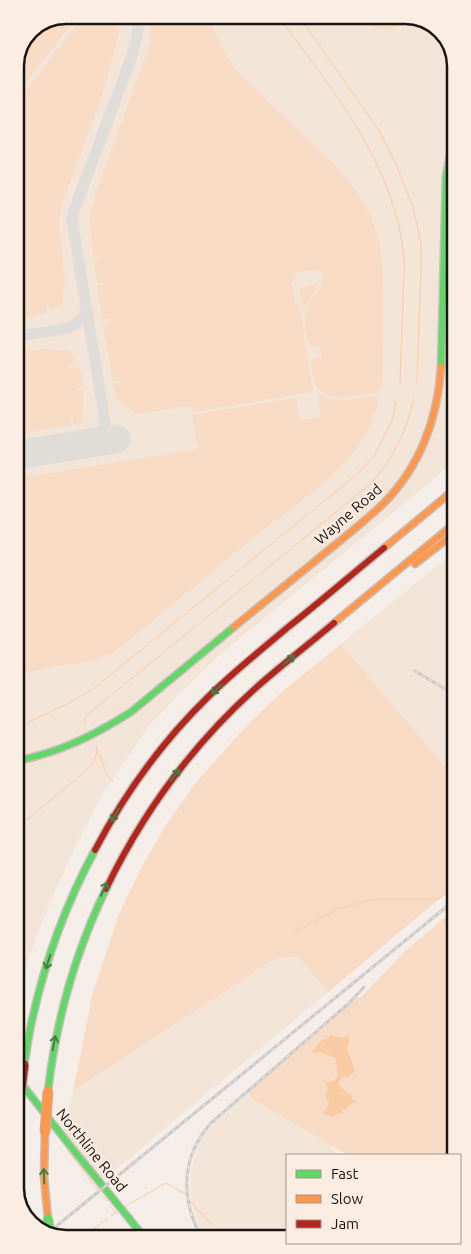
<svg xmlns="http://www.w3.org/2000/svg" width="471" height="1254" font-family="Ubuntu,sans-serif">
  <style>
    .built { fill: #f3e4d8 }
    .green { fill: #f8dbc4 }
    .water { fill: #f8cba3 }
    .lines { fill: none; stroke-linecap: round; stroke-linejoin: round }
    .stream { stroke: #f8cba3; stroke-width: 1 }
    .taxiway { stroke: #e0dcd8; stroke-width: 11 }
    .runway { stroke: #e0dcd8; stroke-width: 29 }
    .fast-casing { stroke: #c5bfba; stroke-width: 9 }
    .slow-casing { stroke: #c5bfba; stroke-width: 9 }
    .jam-casing { stroke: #c5bfba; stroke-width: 9 }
    .fast { stroke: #63d668; stroke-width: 6 }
    .slow { stroke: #ff974d; stroke-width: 6 }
    .jam { stroke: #b3261e; stroke-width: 6 }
    .rail-casing { stroke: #cac9c7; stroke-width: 3 }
    .rail { stroke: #fbede2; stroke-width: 1; stroke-dasharray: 4; stroke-linecap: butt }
    .fast-bridge-casing { stroke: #bcb2a8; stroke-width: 11; stroke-linecap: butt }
    .slow-bridge-casing { stroke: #bcb2a8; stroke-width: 11; stroke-linecap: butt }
    .jam-bridge-casing { stroke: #bcb2a8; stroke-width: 11; stroke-linecap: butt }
    .fast-bridge { stroke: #63d668; stroke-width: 9 }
    .slow-bridge { stroke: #ff974d; stroke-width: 9 }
    .jam-bridge { stroke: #b3261e; stroke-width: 9 }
    .oneway { stroke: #427f41 }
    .labels { text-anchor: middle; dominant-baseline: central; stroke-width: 4; stroke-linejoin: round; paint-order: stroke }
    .street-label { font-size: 15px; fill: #1a1511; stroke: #fbede2 }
    .rim { fill: none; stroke: #1a1511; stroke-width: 2.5 }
  </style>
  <rect width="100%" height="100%" fill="#f5eee8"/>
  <path class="built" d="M66,15H409L438,27L454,53L455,460L428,484L217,657L180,693L149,726L103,793L77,843L55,891L36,937L23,977L17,1004L15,63L30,30Z
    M455,551V766L444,765L341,644Z
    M299,957L328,992L102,1181L63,1132L73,1091L276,958Z
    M271,1074L338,1155H287V1238H205L200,1228L194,1212L191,1197V1171L198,1144L206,1132L216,1122Z"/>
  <path class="green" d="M66,15H78L15,97V63L30,30Z
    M84,15H120L119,32L117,40L102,96L61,206L59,225L65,280L62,305L50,310L48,302H46L47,312L38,315L15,320V105Z
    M151,15H208C216,37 225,57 241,75L335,165C354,186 371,210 378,238C383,259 383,281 383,303C383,329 383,354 382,380C382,384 381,388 378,391C373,394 367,394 362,394C347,397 328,401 317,387C312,379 312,368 310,360L322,357L320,346L309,347C307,337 303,325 305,314C307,301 320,291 324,278L320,270L300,271L295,277L294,281L291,282L295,303H299L313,392L192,412L190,406L137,414L116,399L113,384L121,383L120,380L113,381L103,324L111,323L109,319H102L97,286L107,284L106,281L97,283L94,261L102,259L101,257L93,258L90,220V214L99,184L148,50L150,40Z
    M360,15H403L400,25C396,26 392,29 388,29C377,31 367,23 360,15Z
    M319,283L303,310L299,288Z
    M42,349L70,351L76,364L67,365L68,368L77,367L81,374L83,386L75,388L76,391L83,389L84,398L82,422L74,425L73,418H70L71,425L16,434V352Z
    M322,395C338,404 354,399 372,396L376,397L379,400C375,413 371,426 363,438C339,479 291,508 254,537C212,572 170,607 128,641L114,652L99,659L16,674V479L198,449L192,415L296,398L300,420L321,417L318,396Z
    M341,644L444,765L455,766L456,885L328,992L299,957L276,958L73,1091L78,1068L92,996L119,914L141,868L166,825L194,785L248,724L283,691Z
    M456,908V1155H345L344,1153L251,1098L249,1091L316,1034L356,998L361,997L403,953Z"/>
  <path class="water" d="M330,1035L344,1038L348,1035L349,1036V1043L347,1048L355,1071L352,1074L347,1077L344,1076L338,1083L341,1088L346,1091V1095L348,1093L352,1096V1099L356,1101L357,1104L352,1102L346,1109L341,1110L344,1113L336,1114L334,1117L323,1114L328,1106L329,1102L325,1096C329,1089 328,1086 323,1080L328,1082L334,1081L338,1075L337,1072L336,1058L320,1052L311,1053L322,1040L327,1039Z"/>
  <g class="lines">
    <path class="stream" d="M277,15C332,89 394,162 404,257C405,271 403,286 403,299C402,327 401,355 400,383
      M298,15L378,129L395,162L413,207L421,243V270L417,382
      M85,724V717L88,714L368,486C393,461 406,431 414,398
      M16,728L71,702L93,689L355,476L375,455L392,421L396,402
      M96,746L107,775L113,781
      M16,827L30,817L86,771C92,764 97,758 97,748
      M295,932L338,909L374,899H439L456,884
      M24,1093L42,1116
      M49,1125L67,1148
      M69,1152L98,1190
      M103,1196L107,1201
      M189,1200L211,1224
      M126,1206L166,1183L187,1195
      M111,1207L115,1212
      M111,1216L118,1211
      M216,1229L224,1238
      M81,1239L108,1218"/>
    <path class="taxiway" d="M16,336C29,334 66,331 76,324C82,320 85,314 86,307
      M87,444C98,440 103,434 105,422L72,220L73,213L132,56L138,31V15"/>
    <path class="runway" d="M16,455L116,439"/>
    <defs>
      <path id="fast" d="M441,367L446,176L454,134
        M16,761C61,752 93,736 131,712L234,627
        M24,1065C27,1049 29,1032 33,1016C46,958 67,902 95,850
        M17,1078L71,1147L145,1238
        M48,1091C56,1021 75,953 106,889"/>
      <path id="slow" d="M384,548L455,489
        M415,564L455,533
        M334,623L455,523
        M234,627C264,602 295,578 325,553C345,537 365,521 383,504C420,467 438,418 441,367
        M19,1104L17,1152L19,1205
        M45,1133L44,1176L48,1219"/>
      <path id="jam" d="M95,850C124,795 162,742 207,698C232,673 260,651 287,628C320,602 351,575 384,548
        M106,889C143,812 194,743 258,686C283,664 309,644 334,623"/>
    </defs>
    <use href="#fast" class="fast-casing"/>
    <use href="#slow" class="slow-casing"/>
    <use href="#jam" class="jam-casing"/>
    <use href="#fast" class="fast"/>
    <use href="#slow" class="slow"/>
    <use href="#jam" class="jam"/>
    <defs>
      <path id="rail" d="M415,671L455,695
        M48,1233L456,899
        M202,1238C180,1200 181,1156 211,1123L348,1004L364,987"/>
    </defs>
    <use href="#rail" class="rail-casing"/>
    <use href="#rail" class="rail"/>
    <defs>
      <path id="fast-bridge" d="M48,1219L49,1234"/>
      <path id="slow-bridge" d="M45,1133L48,1091"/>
      <path id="jam-bridge" d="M19,1104L24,1065"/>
    </defs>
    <use href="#fast-bridge" class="fast-bridge-casing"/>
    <use href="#slow-bridge" class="slow-bridge-casing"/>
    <use href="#jam-bridge" class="jam-bridge-casing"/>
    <use href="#fast-bridge" class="fast-bridge"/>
    <use href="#slow-bridge" class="slow-bridge"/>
    <use href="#jam-bridge" class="jam-bridge"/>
  </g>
  <defs><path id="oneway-shaft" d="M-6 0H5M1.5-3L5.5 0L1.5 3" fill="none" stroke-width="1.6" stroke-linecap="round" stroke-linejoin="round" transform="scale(1.25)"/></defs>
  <g class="oneway">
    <use href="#oneway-shaft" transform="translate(289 660) rotate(-40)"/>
    <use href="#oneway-shaft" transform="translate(217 689) rotate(137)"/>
    <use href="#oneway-shaft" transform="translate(175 775) rotate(-52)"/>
    <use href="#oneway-shaft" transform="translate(115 815) rotate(122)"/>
    <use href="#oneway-shaft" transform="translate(104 889) rotate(-65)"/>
    <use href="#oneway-shaft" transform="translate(48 962) rotate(108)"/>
    <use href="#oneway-shaft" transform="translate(54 1043) rotate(-79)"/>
    <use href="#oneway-shaft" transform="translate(44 1176) rotate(-92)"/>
  </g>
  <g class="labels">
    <g class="street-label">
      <text transform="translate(348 514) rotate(-41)">Wayne Road</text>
      <text transform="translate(92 1150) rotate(51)">Northline Road</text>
    </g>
  </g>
  <path d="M0 0H471V1254H0ZM66 24H405A42 42 0 0 1 447 66V1188A42 42 0 0 1 405 1230H66A42 42 0 0 1 24 1188V66A42 42 0 0 1 66 24Z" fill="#fbede2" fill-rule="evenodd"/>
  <path class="rim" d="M66 24H405A42 42 0 0 1 447 66V1188A42 42 0 0 1 405 1230H66A42 42 0 0 1 24 1188V66A42 42 0 0 1 66 24Z"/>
  <rect x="286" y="1154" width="175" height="90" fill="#fbede2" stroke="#a1978e"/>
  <rect x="296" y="1170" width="25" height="8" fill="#63d668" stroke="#a1978e"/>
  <text x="331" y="1179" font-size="15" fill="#1a1511">Fast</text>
  <rect x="296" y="1195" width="25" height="8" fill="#ff974d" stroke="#a1978e"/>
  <text x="331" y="1204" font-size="15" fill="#1a1511">Slow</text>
  <rect x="296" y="1220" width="25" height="8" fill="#b3261e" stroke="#a1978e"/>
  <text x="331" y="1229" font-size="15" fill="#1a1511">Jam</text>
</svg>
